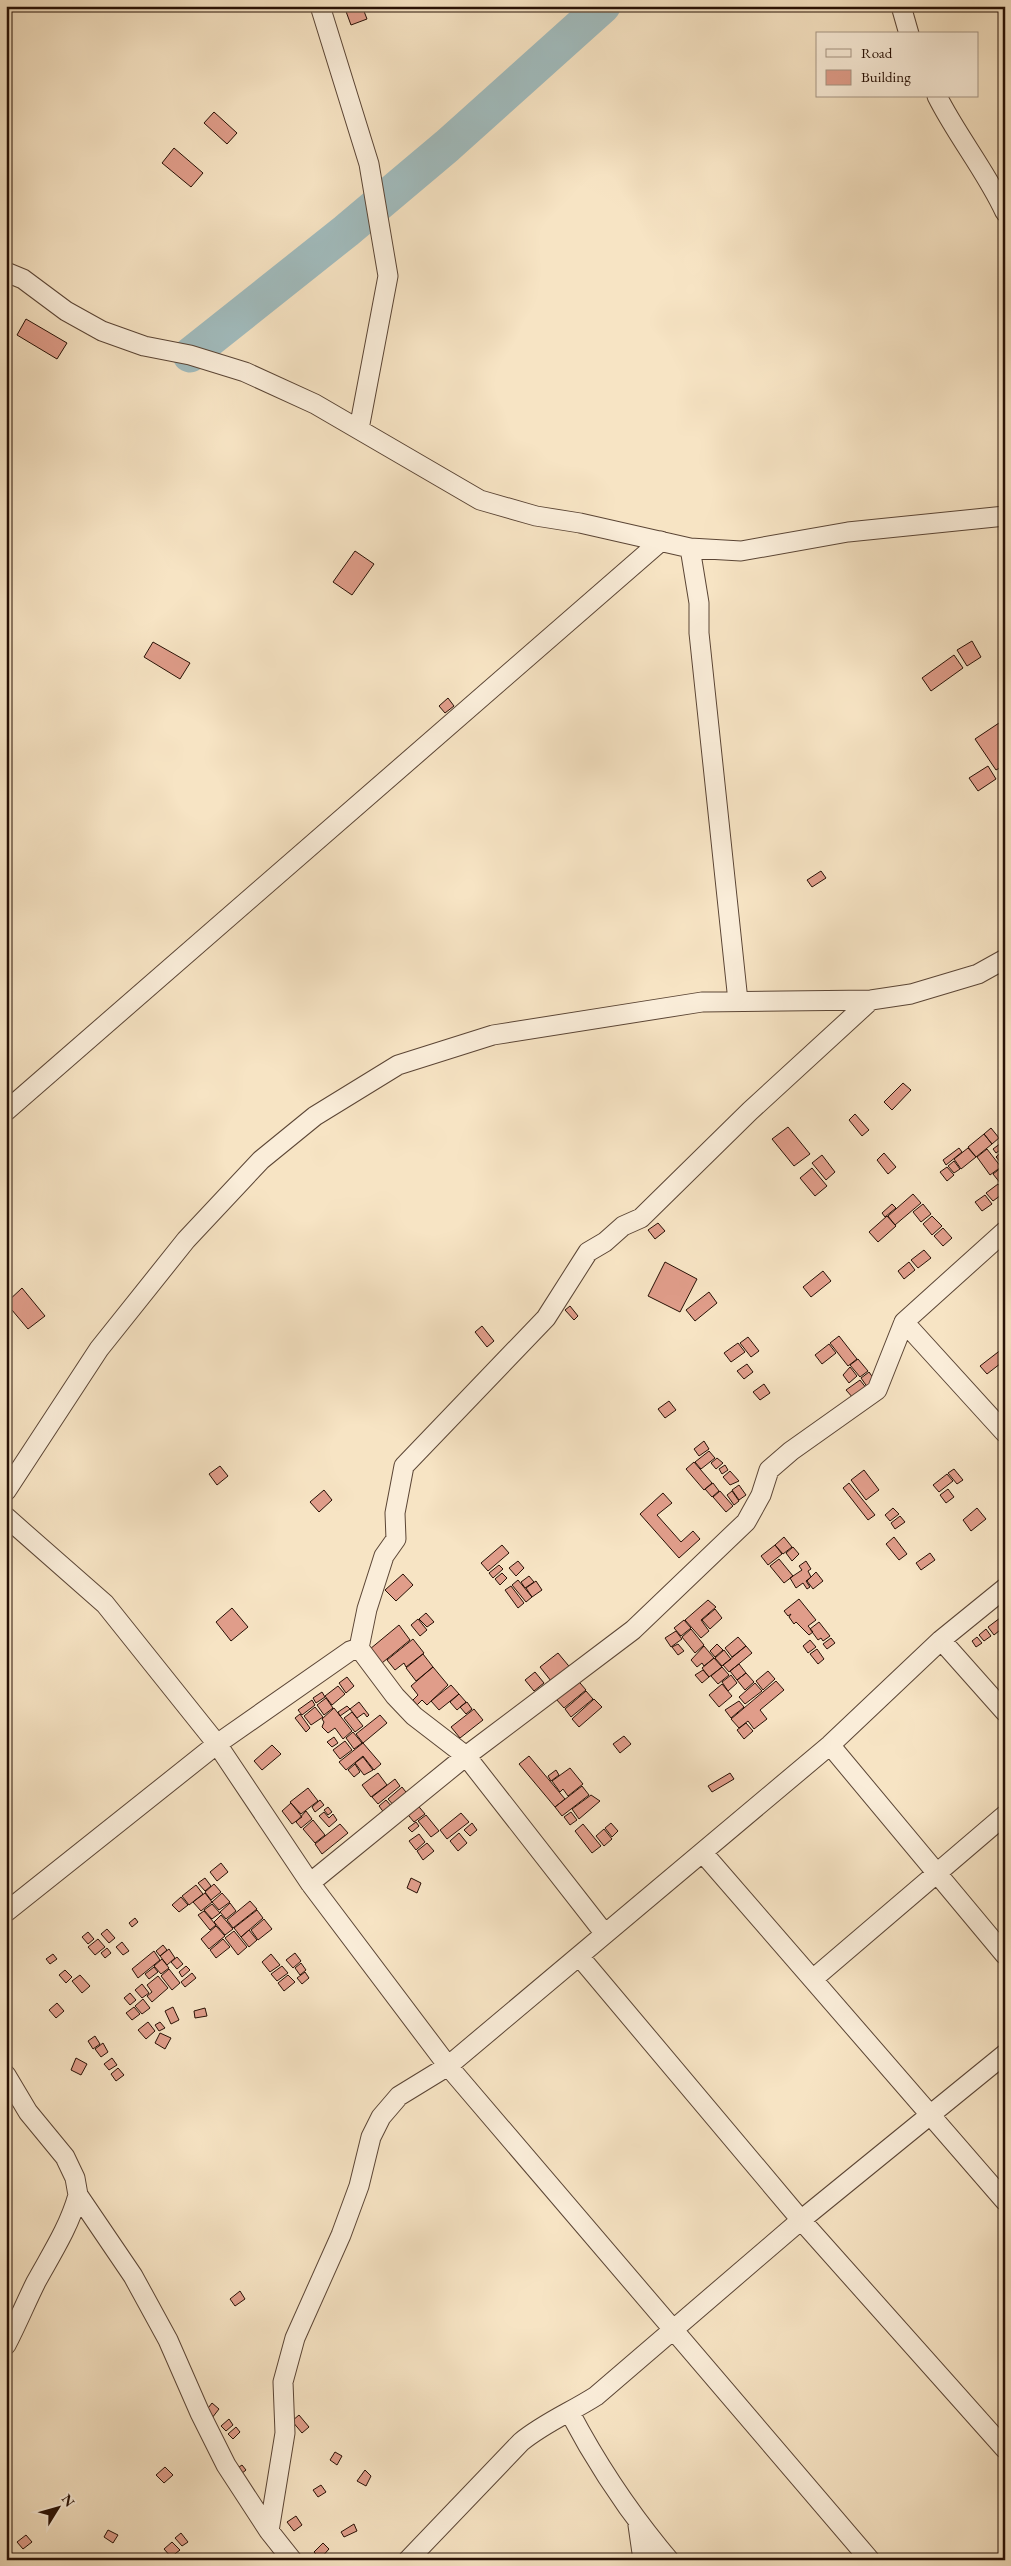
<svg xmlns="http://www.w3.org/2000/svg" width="1011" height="2566" font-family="'EB Garamond',serif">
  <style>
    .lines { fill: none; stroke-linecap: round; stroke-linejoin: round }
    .river { stroke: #a1bcbe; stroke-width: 35 }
    .building { fill: #e09d8a; stroke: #271005 }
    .street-casing { stroke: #5b4535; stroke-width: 21 }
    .street { stroke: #faedd9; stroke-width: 19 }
  </style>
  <rect width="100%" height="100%" fill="#f7e4c4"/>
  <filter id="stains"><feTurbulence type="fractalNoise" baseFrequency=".004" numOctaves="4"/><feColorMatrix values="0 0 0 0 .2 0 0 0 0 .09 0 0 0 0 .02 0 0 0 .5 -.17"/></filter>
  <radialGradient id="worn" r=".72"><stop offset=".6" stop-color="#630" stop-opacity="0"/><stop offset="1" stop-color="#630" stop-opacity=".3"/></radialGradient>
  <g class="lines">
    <path class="river" d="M190,355L346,231L447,146L603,6"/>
  </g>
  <path class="building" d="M344,6H362L367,19L351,25Z
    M214,112L237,133L227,144L204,123Z
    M174,148L203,173L191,187L162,163Z
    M26,319L67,343L57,359L17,335Z
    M355,551L374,564L352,595L333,582Z
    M972,641L981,657L967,666L957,650Z
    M153,642L190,663L180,679L144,657Z
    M954,655L963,668L931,691L922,678Z
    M448,698L454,706L445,713L439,706Z
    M1005,719V765L996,770L975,739Z
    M988,766L996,779L978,791L969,778Z
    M821,871L826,878L812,887L807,880Z
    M903,1083L911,1090L892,1110L884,1102Z
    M855,1114L869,1130L862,1136L849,1120Z
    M788,1127L810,1154L794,1166L772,1139Z
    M991,1128L999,1138L992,1144L984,1134Z
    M984,1134L992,1144L976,1157L968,1147Z
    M1001,1143L1004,1147L996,1153L993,1149Z
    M959,1148L962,1152L946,1165L943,1160Z
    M968,1148L976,1157L961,1169L954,1159Z
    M987,1149L1001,1167L990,1175L977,1157Z
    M1001,1152L1005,1157L1003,1165L996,1157Z
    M884,1153L896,1167L888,1174L877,1160Z
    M822,1155L835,1172L826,1180L812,1163Z
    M954,1161L960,1169L954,1173L948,1166Z
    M947,1167L954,1175L947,1181L940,1172Z
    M1002,1167L1005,1170V1189L993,1174Z
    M812,1168L827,1186L815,1196L800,1178Z
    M998,1184L1005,1192L993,1201L986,1193Z
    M913,1194L921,1203L895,1225L888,1216Z
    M985,1195L992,1204L982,1211L975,1202Z
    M892,1204L896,1208L885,1217L882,1213Z
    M923,1204L931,1214L921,1222L913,1212Z
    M887,1216L896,1226L878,1242L869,1232Z
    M932,1216L942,1226L932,1235L923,1224Z
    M658,1223L665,1231L655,1239L648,1230Z
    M943,1228L952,1238L943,1246L934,1236Z
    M924,1250L931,1258L918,1268L911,1260Z
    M665,1262L697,1279L680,1312L648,1296Z
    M909,1262L915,1270L904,1279L898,1271Z
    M823,1271L831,1281L811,1297L803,1287Z
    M22,1288L45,1316L28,1329L6,1303Z
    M709,1292L717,1303L695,1321L686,1310Z
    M570,1306L578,1316L574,1320L565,1310Z
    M482,1326L494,1341L487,1347L475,1332Z
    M839,1336L857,1359L848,1366L830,1343Z
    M748,1337L759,1351L751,1357L740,1343Z
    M738,1343L745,1352L731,1362L724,1353Z
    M829,1344L836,1353L822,1364L815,1355Z
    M1002,1349L1005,1360L987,1374L980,1366Z
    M858,1359L868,1371L860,1377L850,1365Z
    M747,1364L753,1372L744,1379L737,1371Z
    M850,1367L857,1376L849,1383L843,1375Z
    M869,1372L876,1382L868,1388L861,1378Z
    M860,1380L867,1389L854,1399L846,1390Z
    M764,1384L770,1393L760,1400L753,1392Z
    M669,1401L676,1410L665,1418L658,1409Z
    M704,1441L709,1449L699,1456L694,1449Z
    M709,1451L715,1458L701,1469L695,1462Z
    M717,1458L723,1463L716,1469L711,1463Z
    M694,1462L712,1483L704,1490L686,1469Z
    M725,1465L728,1470L722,1474L719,1469Z
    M220,1466L228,1476L217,1485L209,1474Z
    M954,1469L963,1480L957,1484L948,1473Z
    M864,1470L879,1490L866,1500L851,1480Z
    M730,1471L739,1481L730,1485L723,1477Z
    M947,1474L953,1481L939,1492L933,1485Z
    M713,1483L719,1491L712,1497L705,1489Z
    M849,1483L875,1515L868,1520L843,1488Z
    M739,1485L746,1495L739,1500L732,1490Z
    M948,1489L954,1497L946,1503L940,1495Z
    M324,1490L332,1500L319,1512L310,1502Z
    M720,1491L733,1506L726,1512L713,1497Z
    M732,1491L739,1501L734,1505L727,1495Z
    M663,1493L672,1503L657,1515L681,1542L693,1531L700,1539L679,1558L640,1514Z
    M893,1508L899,1514L890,1521L885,1515Z
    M977,1508L986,1519L971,1531L963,1520Z
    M900,1516L905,1522L895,1529L891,1523Z
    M784,1537L792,1547L783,1554L775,1545Z
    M894,1537L907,1554L899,1560L886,1544Z
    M502,1545L509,1553L488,1571L481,1563Z
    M775,1545L782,1554L768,1565L761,1556Z
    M793,1547L799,1554L792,1561L786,1553Z
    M930,1553L935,1560L921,1570L916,1563Z
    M779,1559L793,1576L784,1583L770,1566Z
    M518,1561L524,1568L516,1576L509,1568Z
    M806,1561L811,1569L808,1571L811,1577L806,1581L810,1587L807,1589L803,1583L796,1588L790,1578L802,1570L799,1566Z
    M499,1565L503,1569L493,1578L489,1573Z
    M816,1572L823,1581L813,1589L807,1581Z
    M502,1573L507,1578L500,1585L495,1579Z
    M403,1574L413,1585L396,1601L385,1590Z
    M529,1576L534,1582L525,1588L521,1582Z
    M518,1580L532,1597L526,1602L512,1585Z
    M536,1581L542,1590L532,1597L526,1588Z
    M511,1586L524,1603L518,1608L505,1590Z
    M799,1599L816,1620L808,1626L813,1632L809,1635L796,1622L794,1624L789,1617L791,1614L788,1616L784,1611Z
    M708,1600L716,1607L701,1620L709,1631L701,1638L685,1620Z
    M232,1608L248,1627L231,1641L216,1622Z
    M715,1609L722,1618L710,1629L702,1620Z
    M426,1613L434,1622L427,1627L419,1619Z
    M1000,1618L1005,1626L994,1635L988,1627Z
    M418,1619L427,1630L420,1636L411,1625Z
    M684,1620L691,1628L681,1636L674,1628Z
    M819,1622L830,1636L823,1641L821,1638L818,1640L810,1629Z
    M399,1625L410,1640L382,1663L370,1649Z
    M691,1629L704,1645L695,1653L682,1637Z
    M986,1629L991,1636L984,1641L979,1635Z
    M676,1631L682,1639L671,1647L665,1638Z
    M738,1637L746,1646L732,1657L725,1648Z
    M977,1637L982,1643L976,1647L972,1641Z
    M831,1638L835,1643L827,1649L823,1644Z
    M413,1639L424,1653L406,1667L404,1663L395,1670L387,1660Z
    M810,1640L816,1647L808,1653L803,1646Z
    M678,1644L684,1651L678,1655L672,1647Z
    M717,1644L723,1650L715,1657L710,1651Z
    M704,1646L714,1658L704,1666L702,1663L697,1667L691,1660Z
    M746,1646L752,1653L729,1672L723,1665Z
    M817,1649L824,1659L818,1664L810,1654Z
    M724,1650L731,1659L722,1666L715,1658Z
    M558,1653L573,1671L555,1686L540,1667Z
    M423,1654L433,1667L416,1681L406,1668Z
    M714,1658L722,1667L709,1677L702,1668Z
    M739,1664L746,1673L737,1680L730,1671Z
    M433,1667L448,1685L427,1705L422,1700L417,1705L413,1700L418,1695L411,1686Z
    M722,1667L729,1675L718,1684L711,1676Z
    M703,1670L709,1677L702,1683L695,1675Z
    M768,1671L775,1679L763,1690L756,1681Z
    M535,1672L544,1683L534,1691L525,1680Z
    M746,1673L754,1682L745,1690L737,1680Z
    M731,1675L737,1683L728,1691L722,1682Z
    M347,1677L354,1686L346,1693L339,1683Z
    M575,1677L586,1690L564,1708L556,1699Z
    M776,1681L784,1690L760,1710L767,1719L754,1729L748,1721L739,1728L731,1719Z
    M755,1683L762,1691L745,1704L739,1697Z
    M722,1684L732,1696L719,1707L709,1695Z
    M451,1685L459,1694L439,1710L431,1701Z
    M338,1686L345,1694L332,1705L325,1696Z
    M586,1691L593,1699L571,1717L565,1709Z
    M322,1692L325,1697L316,1703L313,1698Z
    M459,1694L466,1702L457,1710L450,1702Z
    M326,1698L333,1708L324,1715L317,1705Z
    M594,1699L602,1707L579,1727L572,1719Z
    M312,1700L315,1705L302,1715L298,1710Z
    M739,1701L744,1707L731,1718L725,1710Z
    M359,1702L369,1715L367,1717L364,1713L357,1718L350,1709Z
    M467,1702L472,1709L466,1714L460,1707Z
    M347,1706L350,1709L340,1716L338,1712Z
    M315,1707L323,1717L311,1725L304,1716Z
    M334,1708L352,1731L343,1739L335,1728L328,1733L322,1727L324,1722L322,1719Z
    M474,1709L483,1720L460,1738L451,1727Z
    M352,1712L363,1726L355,1732L344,1718Z
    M300,1714L310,1728L306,1732L295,1718Z
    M380,1715L387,1723L363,1743L356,1734Z
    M746,1723L753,1731L744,1739L737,1730Z
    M353,1732L362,1743L354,1749L346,1738Z
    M624,1736L631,1744L620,1753L613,1744Z
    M334,1737L338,1743L332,1747L327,1742Z
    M345,1741L352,1750L340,1759L333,1750Z
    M363,1743L381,1764L374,1770L363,1756L346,1770L339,1762Z
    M272,1745L281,1754L262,1770L254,1761Z
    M529,1756L565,1799L555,1807L519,1764Z
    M363,1757L373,1770L364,1775L355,1763Z
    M355,1764L360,1772L354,1777L348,1770Z
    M570,1768L583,1784L568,1796L563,1789L560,1792L552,1781Z
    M556,1770L559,1775L551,1781L548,1776Z
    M378,1773L387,1785L371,1797L362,1785Z
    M730,1773L734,1779L712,1792L708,1786Z
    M395,1779L400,1786L378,1804L372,1797Z
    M582,1786L589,1795L562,1816L555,1807Z
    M402,1787L409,1796L395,1807L388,1799Z
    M308,1788L318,1801L301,1814L290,1802Z
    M591,1795L600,1801L579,1819L572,1809Z
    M320,1800L324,1805L315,1812L312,1807Z
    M386,1800L393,1808L385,1814L379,1806Z
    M415,1802L425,1814L414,1822L404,1810Z
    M291,1803L302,1817L292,1824L282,1811Z
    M328,1807L332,1812L328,1815L324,1810Z
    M306,1811L312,1819L301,1828L296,1822Z
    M324,1812L329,1818L333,1814L337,1820L329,1827L319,1816Z
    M571,1812L577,1820L570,1825L564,1817Z
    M461,1813L469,1822L447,1839L440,1830Z
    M426,1815L439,1831L431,1837L418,1821Z
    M313,1820L325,1835L315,1843L303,1829Z
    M416,1822L419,1826L412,1832L408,1828Z
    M472,1823L477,1830L470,1836L464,1830Z
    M611,1823L618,1831L612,1837L605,1828Z
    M340,1824L348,1833L322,1854L315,1844Z
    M583,1824L601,1846L592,1853L575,1831Z
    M604,1829L612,1839L604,1846L596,1836Z
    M459,1833L467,1843L458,1851L450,1841Z
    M419,1834L425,1842L416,1850L409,1841Z
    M427,1843L434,1851L423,1860L417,1851Z
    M221,1863L228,1872L217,1881L210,1872Z
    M205,1878L211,1886L205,1891L198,1883Z
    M411,1878L421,1883L417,1893L407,1888Z
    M214,1884L221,1892L211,1900L205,1892Z
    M196,1885L203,1894L189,1905L182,1896Z
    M205,1893L212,1902L201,1911L193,1902Z
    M222,1893L230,1902L219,1910L212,1902Z
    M181,1897L188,1905L179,1912L172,1905Z
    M250,1901L257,1909L233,1928L227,1920Z
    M230,1903L236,1911L226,1919L220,1912Z
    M212,1904L220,1913L212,1919L204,1910Z
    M257,1910L263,1918L241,1937L234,1928Z
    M204,1911L216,1925L210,1930L198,1915Z
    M221,1915L233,1929L225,1935L214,1922Z
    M135,1918L138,1922L132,1927L129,1923Z
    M264,1919L272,1929L258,1940L251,1930Z
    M216,1926L225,1936L209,1949L201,1939Z
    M107,1929L115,1938L109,1943L101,1934Z
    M249,1930L257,1940L249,1947L241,1937Z
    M234,1931L247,1947L238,1955L225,1938Z
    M88,1932L94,1939L88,1944L82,1937Z
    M98,1939L105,1947L95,1955L88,1947Z
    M223,1939L230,1947L216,1958L210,1950Z
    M122,1942L129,1951L123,1955L116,1947Z
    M163,1945L167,1950L160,1956L156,1951Z
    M107,1948L111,1953L105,1958L101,1953Z
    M169,1949L175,1958L167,1965L160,1956Z
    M154,1951L160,1960L138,1978L132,1969Z
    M295,1953L301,1961L293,1968L286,1960Z
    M53,1954L57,1959L50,1964L46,1959Z
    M271,1954L280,1965L270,1972L262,1962Z
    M177,1957L183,1964L177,1969L171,1962Z
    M162,1959L169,1968L161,1974L154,1966Z
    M301,1963L306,1970L300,1975L295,1968Z
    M186,1966L190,1970L182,1977L179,1972Z
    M282,1966L288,1973L277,1981L271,1974Z
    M154,1967L158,1972L149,1979L145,1974Z
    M169,1969L180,1983L172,1990L161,1976Z
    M65,1970L72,1977L66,1983L59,1975Z
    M305,1972L309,1978L302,1984L297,1978Z
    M192,1973L196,1978L185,1987L181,1982Z
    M80,1975L90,1986L82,1993L72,1981Z
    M288,1975L295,1982L284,1991L278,1983Z
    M158,1976L168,1988L152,2002L147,1996L152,1992L147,1985Z
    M142,1984L149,1993L142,1998L135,1990Z
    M130,1993L136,2000L130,2005L124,1998Z
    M143,1999L150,2008L142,2014L135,2006Z
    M57,2003L64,2011L56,2018L49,2010Z
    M134,2007L140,2014L132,2020L126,2013Z
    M173,2007L179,2020L171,2024L165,2011Z
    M205,2008L207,2016L195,2018L194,2011Z
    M148,2022L155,2031L146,2039L138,2030Z
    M160,2022L165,2028L159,2031L155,2025Z
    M160,2033L171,2038L165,2049L155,2043Z
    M95,2036L100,2044L93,2049L88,2041Z
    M103,2043L108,2052L101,2057L95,2049Z
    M76,2058L87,2064L81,2075L71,2070Z
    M112,2058L117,2065L109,2070L104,2064Z
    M118,2068L124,2075L116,2081L111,2074Z
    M240,2291L245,2299L235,2306L230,2299Z
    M212,2403L219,2409L212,2418L205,2412Z
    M299,2415L309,2427L302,2433L292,2421Z
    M229,2419L233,2425L226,2431L221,2426Z
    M236,2427L240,2432L233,2439L228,2434Z
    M335,2452L342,2456L337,2465L330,2460Z
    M242,2465L246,2470L241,2474L236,2469Z
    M165,2467L173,2475L164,2483L156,2475Z
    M365,2470L371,2476L366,2486L357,2481Z
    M321,2485L326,2492L318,2497L313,2490Z
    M296,2516L302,2525L294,2531L287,2522Z
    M354,2524L357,2531L344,2537L341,2532Z
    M108,2530L118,2535L113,2543L104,2537Z
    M181,2533L188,2542L182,2546L175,2538Z
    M26,2535L32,2542L23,2549L17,2542Z
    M172,2542L180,2550L171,2557L164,2549Z
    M323,2543L329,2549L320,2559L314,2552Z"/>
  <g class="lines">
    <defs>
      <path id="street" d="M320,6L369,164L388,276L359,429
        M901,6L909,34
        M937,96C957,136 986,171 1005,212
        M6,272L23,279L66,311L102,331L144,346L190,355L245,372L315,404L480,500L536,516L580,523L690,548L741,551L848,532L1005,516
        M690,548L699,603V633L738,1001
        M6,1111L661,541
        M904,1322L1005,1433
        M6,1491L99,1349L186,1240L261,1160L315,1116L398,1065L493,1035L702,1002L871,1000L911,994L978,974L1005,959
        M6,1517L105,1604L217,1744L310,1883L448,2066L870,2560
        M941,1640L1005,1712
        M359,1648L367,1609L384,1556L396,1539L395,1513L404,1466L546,1318L588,1252L605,1242L623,1226L641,1218L750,1111L871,1000
        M359,1648L395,1696L414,1716L466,1756L605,1934
        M830,1745L1005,1955
        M703,1853L1005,2201
        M310,1883L466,1756L633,1630L746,1522L761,1495L769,1470L791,1451L877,1390L904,1322L1005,1231
        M6,1912L217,1744L350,1651L359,1648
        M579,1956L801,2220L1005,2449
        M813,1979L1005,1815
        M6,2075L28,2112L65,2157L75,2178L78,2195L133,2276L168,2340L200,2413L226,2465L269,2531L292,2560
        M6,2345C17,2324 26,2302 36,2282C52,2253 69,2227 78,2195
        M570,2413C598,2466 630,2514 669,2560
        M638,2525L643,2560
        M269,2531L285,2433L283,2382L295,2338L341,2235L359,2186L371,2137L381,2117L399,2096L448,2066L830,1745L941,1640L1005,1588
        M408,2560L521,2442C544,2423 571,2412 596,2396L801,2220L1005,2054"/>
    </defs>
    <use href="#street" class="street-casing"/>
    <use href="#street" class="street"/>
  </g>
  <rect width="1011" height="2566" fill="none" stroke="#f7e4c4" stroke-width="25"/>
  <rect x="8" y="8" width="996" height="2551" fill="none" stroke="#271005" stroke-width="2.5"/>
  <rect x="12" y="12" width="986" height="2541" fill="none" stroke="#271005"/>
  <rect x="816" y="32" width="162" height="65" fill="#faedd9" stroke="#a69584"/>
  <rect x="826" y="49" width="25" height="8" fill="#faedd9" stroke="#a69584"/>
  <text x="861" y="58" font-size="15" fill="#271005">Road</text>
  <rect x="826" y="70" width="25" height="15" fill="#e09d8a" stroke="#a69584"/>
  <text x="861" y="82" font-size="15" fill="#271005">Building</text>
  <g transform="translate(58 2508) rotate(53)" stroke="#faedd9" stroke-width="4" paint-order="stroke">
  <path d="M0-4L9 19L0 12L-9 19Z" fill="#271005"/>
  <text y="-8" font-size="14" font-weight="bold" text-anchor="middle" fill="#271005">N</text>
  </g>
  <rect width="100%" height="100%" filter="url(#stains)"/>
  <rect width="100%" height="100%" fill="url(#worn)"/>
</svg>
